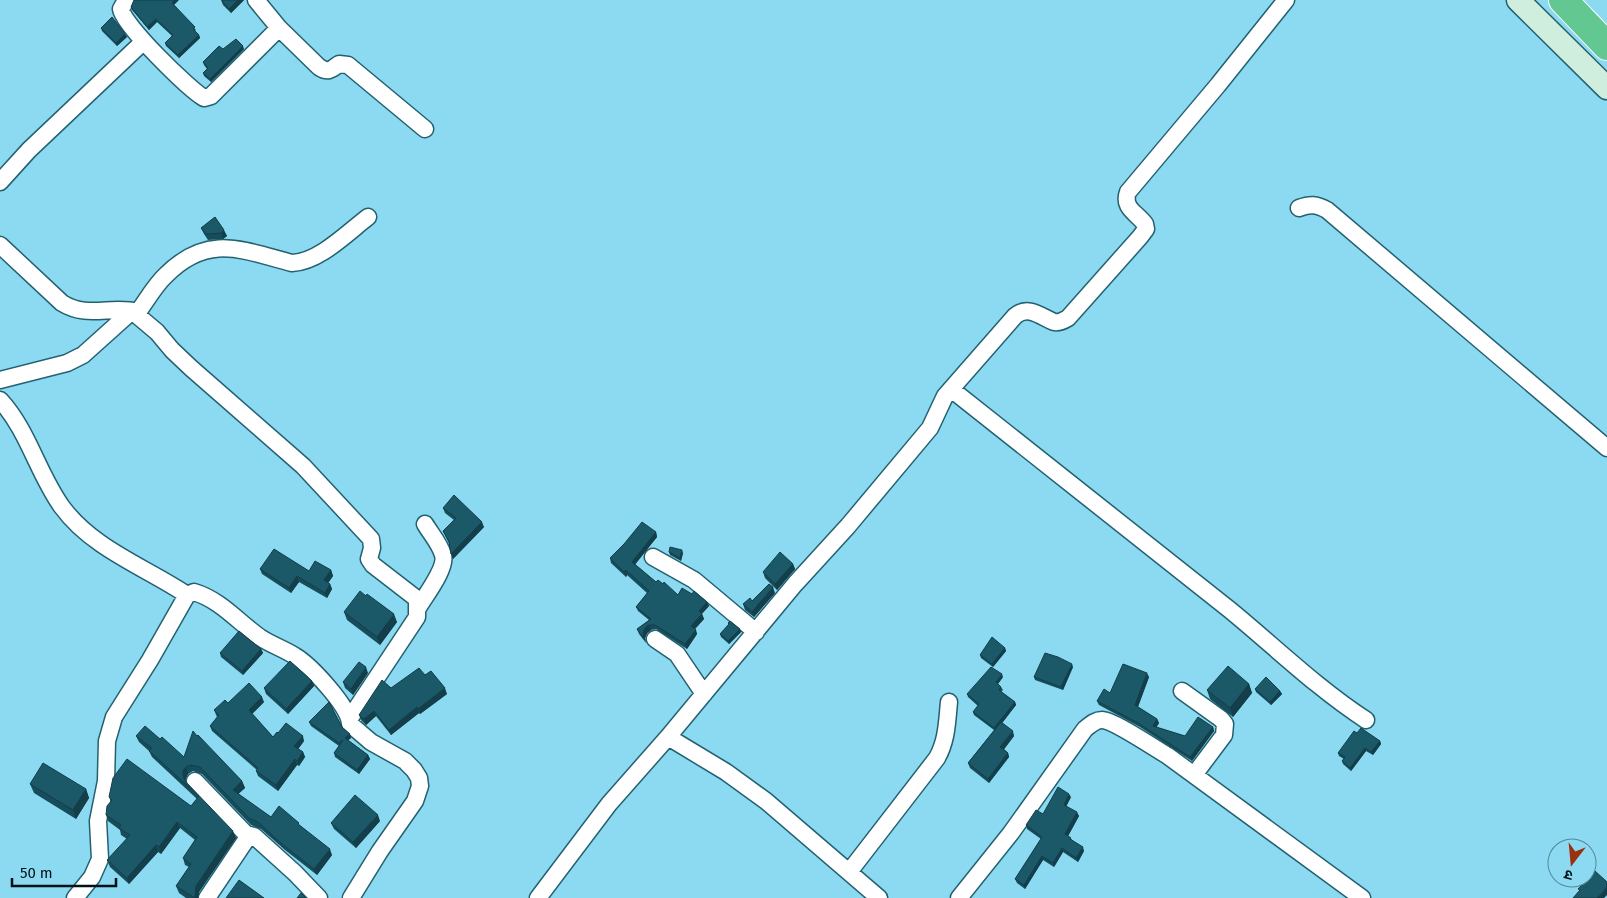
<svg xmlns="http://www.w3.org/2000/svg" width="1607" height="898" font-family="'Fira Sans','Noto Sans Devanagari',sans-serif">
  <style>
    .lines { fill: none; stroke-linecap: round; stroke-linejoin: round }
    .street-casing { stroke: #236171; stroke-width: 19 }
    .secondary-casing { stroke: #236171; stroke-width: 25 }
    .highway-casing { stroke: #fff; stroke-width: 30 }
    .street { stroke: #fff; stroke-width: 16 }
    .secondary { stroke: #d0eede; stroke-width: 22 }
    .highway { stroke: #62c790; stroke-width: 28 }
    .wall { fill: #174d5a }
    .shaded-wall { fill: #133e4a }
    .building { fill: #1b5969; stroke: #133e4a }
  </style>
  <rect width="100%" height="100%" fill="#8bdaf1"/>
  <g class="lines">
    <defs>
      <path id="street" d="M126,0L121,9C123,25 189,89 204,98L211,96L279,28
        M256,0L279,28L319,67C328,73 331,70 339,64L348,65L425,129
        M0,182L29,150L143,42
        M1299,208C1310,204 1316,204 1327,210L1607,448
        M0,245L62,303C88,319 111,305 138,312
        M132,311L157,332L172,350L191,368L303,466L371,539L372,548L369,559L373,565L417,599V617L350,718
        M0,380L67,363L83,355L132,311L138,312C147,300 155,285 166,275C208,233 242,250 292,263C319,262 347,233 368,217
        M951,389C1044,463 1137,536 1230,610C1275,647 1317,688 1366,720
        M0,400C28,430 38,474 62,507C93,549 145,567 187,595L194,592C221,600 239,623 261,638C272,645 284,649 295,656C310,665 349,706 350,724L371,742L405,761L414,770L419,778L420,786L415,801L380,851L351,898
        M653,557L694,580L756,632
        M418,608C425,596 447,568 443,555C440,544 431,534 425,524
        M655,639L677,654L704,694
        M1182,691L1221,719L1225,724L1224,735L1194,775
        M668,737L726,772L766,801L879,898
        M195,781L246,834
        M849,872L937,758C947,740 947,722 949,702
        M75,898L92,877L100,859L98,821L106,781L107,741L114,717L150,660L187,595
        M207,898L248,837L246,834L254,836L295,873L319,898
        M538,898L609,804L668,737L795,584L848,526L930,428L945,396L1015,316C1028,305 1040,316 1054,322C1059,323 1063,321 1068,318L1140,237L1146,229L1145,224C1137,213 1122,208 1128,192L1218,85L1286,0
        M959,898L1011,833L1085,729C1090,725 1095,720 1102,720C1113,720 1156,749 1168,756L1362,898"/>
      <path id="secondary" d="M1518,0L1607,88"/>
      <path id="highway" d="M1563,0L1607,46"/>
    </defs>
    <use href="#street" class="street-casing"/>
    <use href="#secondary" class="secondary-casing"/>
    <use href="#highway" class="highway-casing"/>
    <use href="#street" class="street"/>
    <use href="#secondary" class="secondary"/>
    <use href="#highway" class="highway"/>
  </g>
  <path class="wall" d="M221,0H244L231,13L223,5Z
    M174,5L196,30L195,31L199,35L200,38L179,58L166,46L165,43L172,36L157,22L149,30L132,10L131,7Z
    M101,28L125,34L127,37L117,46L102,31Z
    M223,49H244L211,82L204,76L203,73L207,69L204,65L203,62Z
    M215,217L227,236L223,239L208,240L204,234L201,228Z
    M443,508L484,527L453,559L450,545L443,531L454,520L445,513Z
    M656,532L657,537L635,564L656,582L678,595L707,602L709,606L702,614L704,619L695,629L697,634L687,649L656,629L651,630L647,633L645,638L646,643L639,634L637,629L649,620L638,611L636,607L647,593L627,575L626,577L611,563L610,558Z
    M669,552L683,553L681,561L670,555Z
    M793,564L795,569L777,590L765,578L763,572Z
    M260,569L309,571L331,570L333,576L328,583L330,584L332,589L327,598L299,582L291,593L262,574Z
    M775,593L754,617L745,610L743,604Z
    M344,612L397,622L380,645L347,620Z
    M728,623L741,632L729,644L721,637L720,634L729,625Z
    M1005,648L1006,651L993,667L981,658L980,655Z
    M261,649L263,653L243,675L221,657L220,653Z
    M1073,667L1063,690L1035,680L1034,677Z
    M368,673L353,695L345,688L343,682Z
    M425,675L447,694L420,714L419,713L391,735L376,716L366,725L361,720L359,715L391,688Z
    M1003,677L998,684L1001,687L1003,690L1001,692L1015,702L1016,705L1002,723L1014,736L1004,749L1008,753L1009,757L989,783L970,768L968,763L994,730L974,715L973,712L978,706L968,697L967,694Z
    M1149,677L1138,707L1157,719L1159,723L1156,727L1185,736L1213,727L1214,731L1192,761L1140,727L1099,705L1097,701L1110,693Z
    M312,681L314,686L288,714L266,694L264,688Z
    M1249,684L1252,693L1233,717L1210,699L1207,690Z
    M1255,689L1280,691L1282,694L1271,705L1256,692Z
    M264,702L252,714L273,737L278,733L304,741L298,749L303,752L305,757L299,766L297,765L278,791L258,776L256,771L257,770L212,731L210,726L217,717L214,710L228,703Z
    M309,722L342,727L351,738L348,740L368,755L370,759L359,774L335,757L334,753L339,746L311,726Z
    M1357,733L1380,741L1381,744L1373,755L1366,751L1351,771L1343,764L1342,761L1344,759L1339,756L1338,753Z
    M136,736L184,757L242,781L245,788L238,794L271,817L301,826L332,855L317,875L285,850L261,829L251,825L202,774L193,771L188,774L186,778L185,781L236,838L199,892L198,898H186L179,893L176,886L189,867L185,865L183,858L195,840L180,828L161,854L158,852L129,884L110,867L107,860L127,839L121,835L120,830L108,821L106,815L111,802L109,797L191,806L197,799L152,757L149,751L139,742Z
    M30,784L86,789L89,798L76,819L34,793Z
    M1071,797L1066,806L1079,816L1068,836L1084,851L1078,862L1063,852L1054,867L1043,860L1025,889L1017,883L1015,879L1041,839L1027,829L1026,825Z
    M380,821L356,848L334,829L331,823Z"/>
  <path class="shaded-wall" d="M175,0H179L173,6L172,3Z
    M238,0H244L231,13L229,9Z
    M156,19L157,22L149,30L147,27Z
    M125,34L127,37L117,46L116,43Z
    M199,35L200,38L179,58L178,55Z
    M243,46L244,49L211,82L210,79Z
    M224,230L227,236L223,239L221,233Z
    M482,522L484,527L453,559L451,554Z
    M656,532L657,537L634,566L632,562Z
    M682,550L683,553L681,561L680,558Z
    M793,564L795,569L777,590L775,584Z
    M331,570L333,576L326,586L324,580Z
    M626,570L627,575L626,577L624,572Z
    M297,576L299,582L291,593L289,588Z
    M330,584L332,589L327,598L325,593Z
    M773,587L775,593L754,617L752,612Z
    M707,602L709,606L700,615L699,611Z
    M394,614L397,622L380,645L377,637Z
    M702,614L704,619L693,631L691,626Z
    M649,625L651,630L647,633L645,638L646,643L643,633L645,628Z
    M740,629L741,632L729,644L728,641Z
    M696,630L697,634L687,649L685,644Z
    M1005,648L1006,651L993,667L992,664Z
    M261,649L263,653L243,675L242,671Z
    M1072,664L1073,667L1063,690L1061,687Z
    M366,667L368,673L353,695L351,689Z
    M1147,673L1149,677L1137,709L1135,705Z
    M1002,674L1003,677L997,685L996,682Z
    M312,681L314,686L288,714L286,709Z
    M1249,684L1252,693L1233,717L1230,708Z
    M445,688L447,694L420,714L418,709Z
    M1280,691L1282,694L1271,705L1270,702Z
    M262,697L264,702L251,715L249,710Z
    M1015,702L1016,705L996,731L994,728Z
    M417,707L419,713L391,735L389,730Z
    M374,711L376,716L366,725L364,719Z
    M1157,719L1159,723L1155,730L1153,726Z
    M1213,727L1214,731L1192,761L1190,757Z
    M1013,731L1014,736L1002,752L1000,747Z
    M350,734L351,738L346,742L345,738Z
    M303,736L304,741L296,752L294,746Z
    M1380,741L1381,744L1373,755L1371,752Z
    M1365,748L1366,751L1351,771L1350,768Z
    M303,752L305,757L299,766L297,761Z
    M1008,753L1009,757L989,783L988,779Z
    M368,755L370,759L359,774L357,770Z
    M295,759L297,765L278,791L276,785Z
    M186,767L188,774L186,778L185,783L183,776V771Z
    M242,781L245,788L235,797L233,790Z
    M86,789L89,798L76,819L73,810Z
    M1069,794L1071,797L1065,809L1064,805Z
    M1077,812L1079,816L1067,838L1065,834Z
    M378,815L380,821L356,848L353,842Z
    M177,822L180,828L161,854L159,847Z
    M233,831L236,838L199,892L198,898H195L196,886Z
    M156,845L158,852L129,884L127,878Z
    M1083,847L1084,851L1078,862L1076,858Z
    M1062,848L1063,852L1054,867L1053,863Z
    M330,849L332,855L317,875L314,869Z
    M1042,856L1043,860L1025,889L1024,885Z
    M1607,887V895L1604,898H1597Z"/>
  <path class="building" d="M134,0H175L172,3L195,27L193,29L199,35L178,55L165,43L173,35L156,19L147,27L131,7Z
    M223,0H238L229,9L222,1Z
    M112,17L125,34L116,43L101,28Z
    M236,39L243,46L210,79L203,73L208,68L203,62L219,46L223,49Z
    M215,217L224,230L221,233L206,234L201,228Z
    M454,495L482,522L451,554L449,542L443,531L456,518L443,508Z
    M642,522L656,532L632,562L656,582L658,580L663,584L664,582L678,595L682,588L692,594L694,591L707,602L699,611L702,614L691,626L696,630L685,644L655,625H649L645,628L643,633L644,639L637,629L651,619L636,607L649,591L626,570L624,572L610,558L624,544Z
    M670,547L682,550L680,558L669,552Z
    M274,549L309,571L315,561L331,570L324,580L330,584L325,593L297,576L289,588L260,569Z
    M780,552L793,564L775,584L763,572Z
    M769,584L773,587L752,612L743,604L750,598L752,601Z
    M360,591L366,596L367,594L394,614L377,637L344,612Z
    M730,621L740,629L728,641L720,634L729,624L728,623Z
    M239,631L261,649L242,671L220,653Z
    M992,637L1005,648L992,664L980,655Z
    M1045,653L1058,657L1072,664L1061,687L1034,677Z
    M290,661L312,681L286,709L264,688Z
    M359,662L366,667L351,689L343,682Z
    M1123,664L1147,673L1135,705L1157,719L1153,726L1185,736L1198,717L1213,727L1190,757L1138,723L1097,701L1104,689L1110,693Z
    M1228,666L1249,684L1230,708L1207,690Z
    M991,667L1002,674L996,682L1001,687L999,690L1015,702L994,728L973,712L979,704L967,694Z
    M419,668L425,675L431,671L445,688L418,709L417,707L389,730L374,711L364,719L359,715L382,680L391,688Z
    M1266,677L1280,691L1270,702L1255,689Z
    M249,683L262,697L249,710L273,737L277,732L278,733L286,723L303,736L294,746L303,752L297,761L295,759L276,785L256,771L258,768L210,726L219,715L214,710L225,700L228,703Z
    M329,702L342,727L350,734L345,738L368,755L357,770L334,753L343,740L339,743L309,722Z
    M1001,722L1013,731L1000,747L1008,753L988,779L968,763Z
    M145,726L160,739L162,737L184,757L193,731L197,736L198,735L242,781L233,790L271,817L279,806L299,823L298,824L330,849L314,869L282,844L258,822L249,818L200,767L191,765L186,767L183,771V776L185,781L233,831L196,886L195,898L176,886L191,864L183,858L197,837L177,822L159,847L156,845L127,878L107,860L130,835L119,828L121,825L106,815L107,806L112,800L109,797L113,778L127,759L191,806L199,796L149,751L152,748L136,736Z
    M1361,728L1380,741L1371,752L1365,748L1350,768L1342,761L1345,757L1338,753L1354,731L1357,733Z
    M43,763L86,789L73,810L30,784Z
    M1058,787L1069,794L1064,805L1077,812L1065,834L1071,838L1070,839L1083,847L1076,858L1062,848L1053,863L1042,856L1024,885L1015,879L1042,837L1026,825L1036,810L1043,814Z
    M355,795L378,815L353,842L331,823Z
    M1595,871L1607,882V887L1597,898H1573L1580,890L1578,889Z
    M239,880L264,898H226Z
    M301,893L306,898H297Z"/>
  <g transform="translate(1572 863) rotate(196)"><circle r="24" fill="#8bdaf1" stroke="#538a9a"/>
  <path d="M0-4L9 19L0 12L-9 19Z" fill="#98310c"/>
  <text y="-8" font-size="14" font-weight="bold" text-anchor="middle" fill="#001117">उ</text>
  </g>
  <path d="M12 878v8h104v-8" fill="none" stroke="#001117" stroke-width="2.5"/>
  <text x="20" y="878" font-size="15" fill="#001117" stroke="#8bdaf1" stroke-width="4" paint-order="stroke">50 m</text>
</svg>
